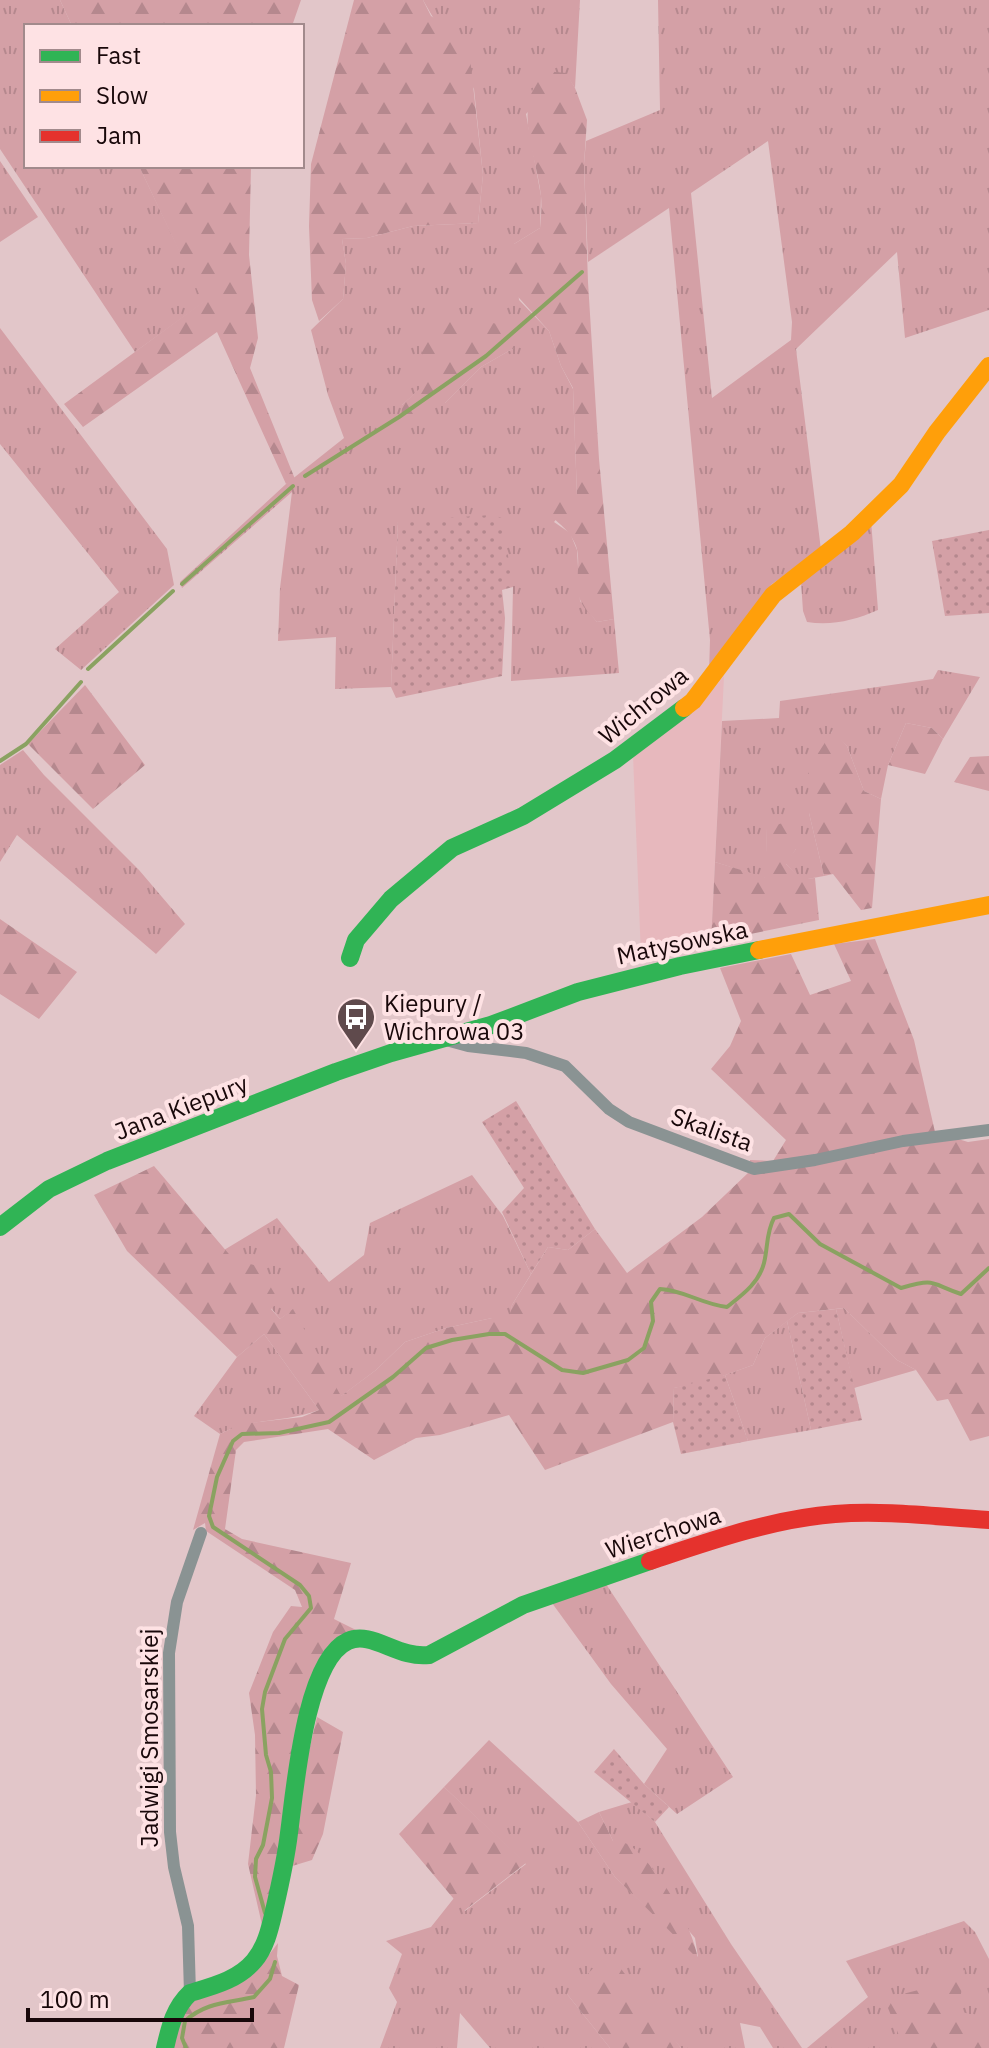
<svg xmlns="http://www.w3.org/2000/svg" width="989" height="2048" font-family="'IBM Plex Sans',sans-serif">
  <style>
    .built { fill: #e7b8bd }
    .grass { fill: url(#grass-tufts); fill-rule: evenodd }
    .forest { fill: url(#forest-firs) }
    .garden { fill: url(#garden-dots) }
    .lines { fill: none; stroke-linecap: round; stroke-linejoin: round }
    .stream { stroke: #8aa261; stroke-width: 4 }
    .street { stroke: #8a9393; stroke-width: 12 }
    .fast { stroke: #30b455; stroke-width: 18 }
    .slow { stroke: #ff9f0a; stroke-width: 18 }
    .jam { stroke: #e5322d; stroke-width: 18 }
    .labels { text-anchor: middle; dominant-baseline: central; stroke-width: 8; stroke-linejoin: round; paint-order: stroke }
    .street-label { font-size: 24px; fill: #180709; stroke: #fee2e4 }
    .poi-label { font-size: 24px; fill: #180709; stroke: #fee2e4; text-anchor: start }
  </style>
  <defs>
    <pattern id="grass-tufts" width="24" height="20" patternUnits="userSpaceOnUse" patternTransform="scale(2)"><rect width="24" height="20" fill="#d4a0a6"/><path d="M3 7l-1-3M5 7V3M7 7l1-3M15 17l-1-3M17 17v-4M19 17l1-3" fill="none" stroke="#b5888e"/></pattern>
    <pattern id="forest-firs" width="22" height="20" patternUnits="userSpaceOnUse" patternTransform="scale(2)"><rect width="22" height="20" fill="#d4a0a6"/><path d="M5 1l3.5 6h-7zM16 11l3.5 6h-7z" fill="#b5888e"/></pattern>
    <pattern id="garden-dots" width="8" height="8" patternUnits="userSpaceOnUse" patternTransform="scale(2)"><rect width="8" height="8" fill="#d4a0a6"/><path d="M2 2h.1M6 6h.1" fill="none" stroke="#b5888e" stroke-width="1.8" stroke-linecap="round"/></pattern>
  </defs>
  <rect width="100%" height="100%" fill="#e2c6c9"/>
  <path class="built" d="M724,676L711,942L641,956L633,755L699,707Z"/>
  <path class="grass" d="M0,0H60L72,26H26V166H139L204,302L135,352L0,149Z
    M423,0H580L575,88L565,73L526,114L541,196L540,228L514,244L519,300L549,331L561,366L573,389L577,496L554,522L570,533L577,550L580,601L597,622L614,619L619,673L511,681L513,587L398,521L391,687L335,689L336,637L278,641L280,588L292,492L182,588L180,582L286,484L344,438L328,395L311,330L343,299L346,264L342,239L367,238L413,226L478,223L483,175L474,89ZM514,348L481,367L445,403L402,405L431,379Z
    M658,0H989V310L905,338L897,252L796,349L821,550L772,584L726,644L709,673L710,640L669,208L588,262L584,164L586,141L660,110ZM768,141L792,322L791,340L712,398L691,193Z
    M0,161L38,217L0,242Z
    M0,328L167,549L174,585L81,670L55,649L119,592L0,444Z
    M871,520L878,610C855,620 832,626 807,622L803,611L801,582Z
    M938,670L980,677L943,739L932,728L906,723L888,765L881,799L864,791L847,746L832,731L809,813L824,876L802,880L785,863L796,849L766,828L768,879L715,862L722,721L779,718L780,701L933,679Z
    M23,750L44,775L139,870L185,924L156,954L17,835L0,862V765Z
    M472,1175L503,1216L531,1274L512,1305L510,1318H492L446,1328L405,1342L376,1370L340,1397L293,1310L280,1319L224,1250L277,1218L329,1282L364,1255L370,1223Z
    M844,1308L897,1360L916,1370L854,1388L836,1309Z
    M787,1321L811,1430L748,1441L725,1375L753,1365L765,1338Z
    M264,1334L319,1410C285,1423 254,1417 220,1434L194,1416L237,1357Z
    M606,1584L733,1777L677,1814L644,1784L667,1749L611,1684L552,1603Z
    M489,1740L578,1822L615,1877L698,1957L695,1938L613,1841L599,1812L632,1802L655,1822L731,1944L802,2048H773L760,2027L740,2023L745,2048H681L664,2028L567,1994L610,2048H490L460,2013L457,2048H380L397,2002L389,1988L402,1954L386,1941L431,1927L454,1898L465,1911L526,1864L444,1787Z
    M964,1921L975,1932L989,1959V2048H807L868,1997L846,1961Z"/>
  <path class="forest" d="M60,0H301L292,26H72Z
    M354,0H423L431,16L468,40L483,175L478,223L413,226L367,238L342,239L346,264L343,299L319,321L312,300L309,226L311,164Z
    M546,71L566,73L575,88L587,120L584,164L588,282L599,459L614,619L597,622C592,616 584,609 581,602C573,586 582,563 576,546C566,519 543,524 545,488L555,483L577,495L573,388L561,366L549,331L502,279L514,244L540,228C541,218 542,206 541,196C537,155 510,105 546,71Z
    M139,166H251L249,255L258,338L250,368L295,479L286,484L217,332L83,427L64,404L203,302Z
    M450,317L506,325L514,348L481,367L445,403L401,425L402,405L430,379L421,348L422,333Z
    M85,685L145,765L93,809L28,744Z
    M906,723L932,728L943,739L925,774L888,765Z
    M833,730L847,746L864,791L881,799L872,908L861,910L833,874L824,876L809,813L808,769Z
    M989,756V791L954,782L970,757Z
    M786,822L801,827L796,849L786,864L802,879L815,878L819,920L711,942L715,862L767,878L766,828Z
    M0,919L77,972L39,1019L0,994Z
    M875,939L914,1040L935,1132L968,1142L989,1139V1436L970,1441L948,1399L937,1401L916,1370L897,1360L844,1308L798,1313L765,1338L753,1365L706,1382L674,1388L673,1422L545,1470L509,1415L440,1435L416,1438L374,1460L328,1429L244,1442L236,1450L225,1529L242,1539L351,1563L334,1619L362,1633L328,1651L263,1929L248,1864L256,1795L255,1735L249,1693L273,1632L291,1606L302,1607L295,1590L206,1531L205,1523L193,1530L220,1434L241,1424L302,1417L319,1410L264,1334L237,1357L127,1251L94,1195L154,1166L234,1260L258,1266L279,1301L271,1309L280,1319L293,1309L341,1396L376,1370L405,1342L446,1328L492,1318H509L512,1305L548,1247L568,1250L595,1229L627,1273L702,1217L749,1172L750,1160L773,1161L786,1140L711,1069L730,1046L741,1021L720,968L791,954L810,995L851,981L834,944Z
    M317,1717L343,1732L323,1834L312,1860L289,1867L304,1772Z
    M444,1787L526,1863L464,1911L399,1834Z
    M599,1812L613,1841C619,1842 626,1842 631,1846C659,1869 692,1924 698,1959L615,1877L578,1822Z
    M278,1943L277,1956L282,1976L299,1985L284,2048H170L187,2003L265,1960Z
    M609,1953L681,2048H610L567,1994Z
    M965,1970L958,2011L989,2019V2048H904L888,2008L895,1996L930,1987Z"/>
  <path class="garden" d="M492,515L502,518L513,587L502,590L505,618L502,676L396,698L391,687L398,521Z
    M989,530V613L945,616L932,541Z
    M516,1101L595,1229L568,1250L548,1247L531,1274L502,1212L524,1188L482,1122Z
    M836,1309L862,1420L811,1430L787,1321L798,1313Z
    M725,1375L748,1441L681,1454L673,1422L674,1388Z
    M614,1749L644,1784L669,1807L655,1822L594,1772Z"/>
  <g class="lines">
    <path class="stream" d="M305,476L399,417L486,356L582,272
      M182,584L293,486
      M88,669L173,591
      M0,761L26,744L81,682
      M265,1913L255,1877L256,1859L263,1845L272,1798L271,1772L266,1755L262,1709L265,1692L285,1639L311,1608L309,1596L300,1585L213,1527L209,1516L217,1477L233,1441L242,1434L279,1433L329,1422L393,1377L426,1348L452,1340L489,1334H505L562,1370L583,1373L628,1360L644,1348L653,1321L651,1302L660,1289C684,1290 701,1304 727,1307C742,1295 759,1283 764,1263C768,1247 766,1233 774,1218L789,1214L820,1244L901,1288C937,1278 929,1283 961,1294L989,1268
      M186,2048L182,2038L185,2021C206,2002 228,2003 254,1997L270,1979L275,1962"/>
    <path class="street" d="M446,1040L468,1046L526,1053L565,1066L609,1109L629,1122L754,1169L815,1160L903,1141L989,1130
      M190,1993L188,1926L174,1867L170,1832L169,1653L177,1602L201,1533"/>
    <path class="fast" d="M350,958L356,940L391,899L452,848L523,816L615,760L684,708
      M0,1227L49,1189L107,1161L336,1072L391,1053L491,1025L578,992L680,966L759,950
      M165,2048C170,2027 174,2008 190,1993C213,1986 238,1980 254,1961C266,1947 270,1928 274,1911C280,1885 286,1859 289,1833C295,1790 305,1660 348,1641C372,1630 398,1659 429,1655L523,1605L650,1561"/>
    <path class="slow" d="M684,708L693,701L773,595L852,533L901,485L937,432L989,366
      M759,950L989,905"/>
    <path class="jam" d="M650,1561C710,1541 772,1519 835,1514C886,1510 938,1517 989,1520"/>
  </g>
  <defs>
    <symbol id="bus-pin" viewBox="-11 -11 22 30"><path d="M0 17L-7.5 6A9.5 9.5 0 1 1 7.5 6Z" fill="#5f4a4c" stroke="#fee2e4"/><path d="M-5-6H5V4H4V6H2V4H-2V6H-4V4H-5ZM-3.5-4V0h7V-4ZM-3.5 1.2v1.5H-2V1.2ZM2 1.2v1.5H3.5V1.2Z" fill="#fff"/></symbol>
  </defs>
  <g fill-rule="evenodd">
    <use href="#bus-pin" x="334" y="995" width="44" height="60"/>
  </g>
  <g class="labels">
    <g class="street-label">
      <text transform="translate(643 705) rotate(-39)">Wichrowa</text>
      <text transform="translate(682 942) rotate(-12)">Matysowska</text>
      <text transform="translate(181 1107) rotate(-21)">Jana Kiepury</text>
      <text transform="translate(712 1129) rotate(20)">Skalista</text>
      <text transform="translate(663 1532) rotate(-18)">Wierchowa</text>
      <text transform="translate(149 1738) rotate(-90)">Jadwigi Smosarskiej</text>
    </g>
    <g class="poi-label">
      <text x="384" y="1003">Kiepury /<tspan x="384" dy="28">Wichrowa 03</tspan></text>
    </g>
  </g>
  <rect x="24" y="24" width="280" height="144" fill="#fee2e4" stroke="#a28a8c" stroke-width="2"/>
  <rect x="40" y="50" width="40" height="12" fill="#30b455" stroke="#a28a8c" stroke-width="2"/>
  <text x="96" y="64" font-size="24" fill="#180709">Fast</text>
  <rect x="40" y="90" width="40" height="12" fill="#ff9f0a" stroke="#a28a8c" stroke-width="2"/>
  <text x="96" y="104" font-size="24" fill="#180709">Slow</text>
  <rect x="40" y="130" width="40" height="12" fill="#e5322d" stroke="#a28a8c" stroke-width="2"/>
  <text x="96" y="144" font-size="24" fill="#180709">Jam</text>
  <path d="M28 2008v12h224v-12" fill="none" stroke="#180709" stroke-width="4"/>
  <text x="40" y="2008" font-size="24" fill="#180709" stroke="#fee2e4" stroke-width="6" paint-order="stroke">100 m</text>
</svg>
